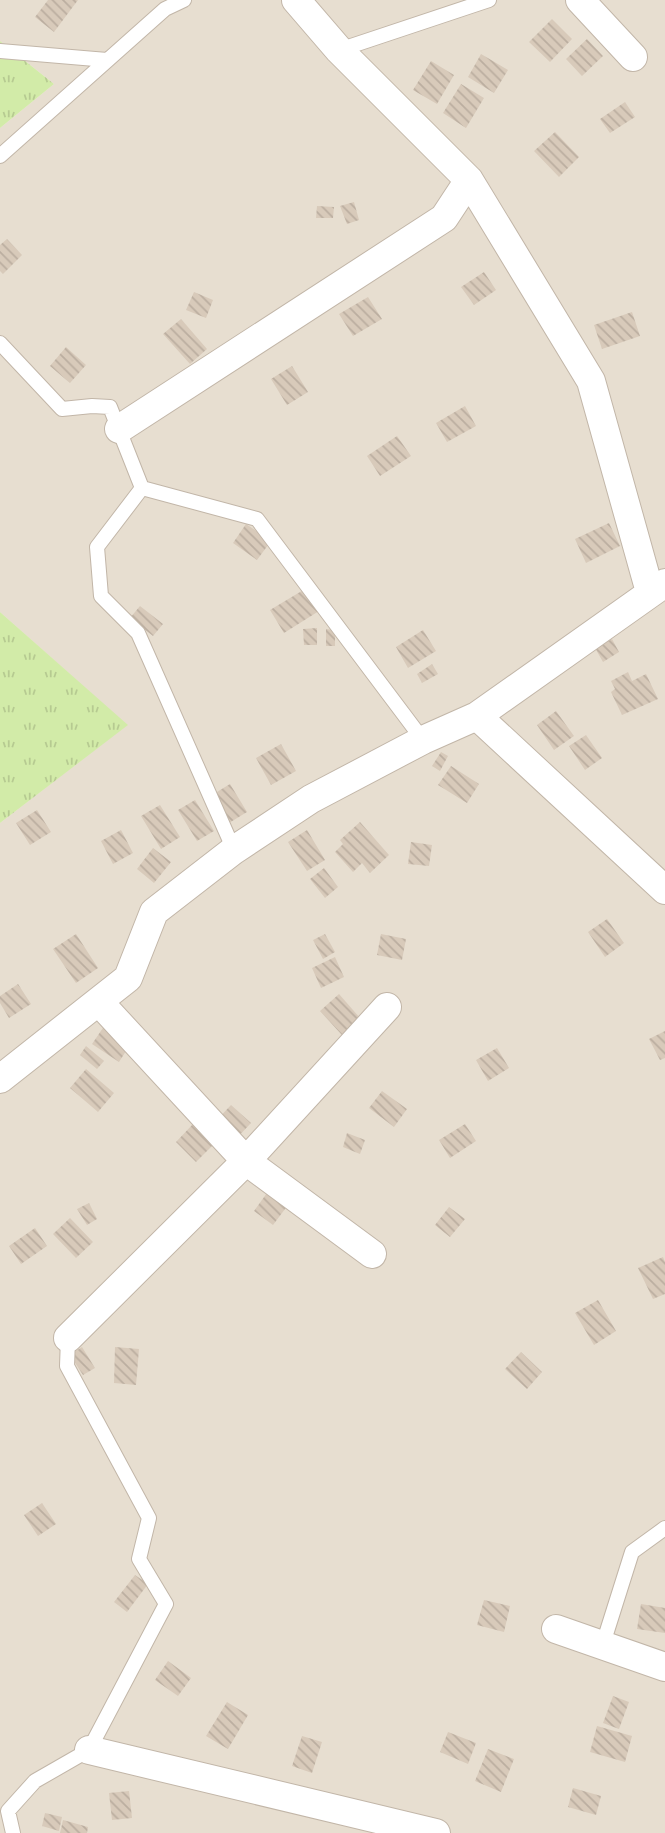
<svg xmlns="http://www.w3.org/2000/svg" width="665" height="1833" font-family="Poppins,sans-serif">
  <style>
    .residential { fill: #e7ded0 }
    .grass { fill: url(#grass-tufts) }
    .building { fill: url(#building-back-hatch) }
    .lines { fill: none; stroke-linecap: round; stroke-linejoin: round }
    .lane-casing { stroke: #c2b6a8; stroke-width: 16 }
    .street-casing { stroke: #c2b6a8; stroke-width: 30 }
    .lane { stroke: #fff; stroke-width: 14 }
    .street { stroke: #fff; stroke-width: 28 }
  </style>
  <defs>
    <pattern id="grass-tufts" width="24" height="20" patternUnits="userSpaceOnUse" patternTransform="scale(1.75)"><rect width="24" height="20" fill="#d2eba8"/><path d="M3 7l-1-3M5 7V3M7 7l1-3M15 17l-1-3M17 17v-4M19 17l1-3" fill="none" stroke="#b6ca91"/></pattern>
    <pattern id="building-back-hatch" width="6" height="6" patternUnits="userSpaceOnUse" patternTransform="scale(1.75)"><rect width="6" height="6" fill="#d8caba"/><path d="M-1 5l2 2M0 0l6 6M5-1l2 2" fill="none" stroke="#bbaea0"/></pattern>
  </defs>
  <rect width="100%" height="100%" fill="#f3ece2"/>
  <path class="residential" d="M0,0H665V1833H0V823L127,725L0,612V128L54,84L0,41Z"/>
  <path class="grass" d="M0,41L54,84L0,128Z
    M0,612L128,725L0,823Z"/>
  <path class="building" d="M48,0H78L54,32L35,17Z
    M552,19L572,39L550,62L529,42Z
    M587,39L603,56L582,76L566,59Z
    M481,54L508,70L494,93L468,77Z
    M431,61L454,75L437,104L413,90Z
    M461,84L484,98L466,128L443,113Z
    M625,102L635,117L610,133L600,119Z
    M555,132L579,157L559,177L534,151Z
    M354,202L359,220L347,224L340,206Z
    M317,206L334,207L333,218H316Z
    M7,239L22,255L3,274L0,271V245Z
    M484,272L496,290L474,305L461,287Z
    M194,292L213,300L206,318L186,310Z
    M368,297L382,319L353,336L339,314Z
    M632,312L640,336L602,349L594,325Z
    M181,319L207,349L190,364L163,334Z
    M66,347L86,365L70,383L50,366Z
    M292,366L308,392L287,405L271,379Z
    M465,406L476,426L447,442L436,423Z
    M397,436L411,456L380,476L367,456Z
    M609,523L620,546L586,563L575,539Z
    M246,524L271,541L257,560L233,543Z
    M305,589L319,611L284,633L270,610Z
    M140,606L163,624L153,636L130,618Z
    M317,628V645H304L303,629Z
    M326,629L335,630V646H326Z
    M423,630L436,651L408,668L396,647Z
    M612,639L619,652L603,662L595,648Z
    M432,664L438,674L422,683L417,674Z
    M628,672L632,681L646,674L658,699L622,715L611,692L615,689L611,681Z
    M556,711L574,736L554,750L537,725Z
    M586,735L602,758L585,770L569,746Z
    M281,744L296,771L271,785L256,758Z
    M441,752L448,756L440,771L432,766Z
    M451,766L479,784L467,803L438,785Z
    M230,784L247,812L229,823L212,795Z
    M195,800L214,831L197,841L178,810Z
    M160,805L180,837L161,849L141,816Z
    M37,810L51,832L30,845L16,823Z
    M360,822L389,855L370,873L362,863L353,872L335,852L343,844L340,840Z
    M121,830L133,853L113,864L101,841Z
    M307,830L325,860L307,871L288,842Z
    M411,842L432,845L429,866L408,864Z
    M153,848L171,862L154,883L137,869Z
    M324,868L338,887L325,898L310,879Z
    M607,919L624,943L605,957L588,932Z
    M76,934L98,968L76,983L53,949Z
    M325,934L335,952L323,959L313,940Z
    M381,934L406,939L402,960L377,955Z
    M335,957L344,977L321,988L312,968Z
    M18,984L31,1004L9,1018L0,1003V996Z
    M339,994L360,1018L342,1035L320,1011Z
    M107,1022L133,1040L119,1062L92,1044Z
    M665,1031V1058L660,1060L649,1039Z
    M86,1046L104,1061L97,1069L80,1055Z
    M497,1048L509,1068L488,1081L476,1060Z
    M86,1069L114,1093L98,1112L70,1088Z
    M382,1091L407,1109L394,1127L369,1108Z
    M231,1105L251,1123L234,1141L214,1123Z
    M193,1124L213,1145L196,1162L176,1142Z
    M465,1124L476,1141L450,1158L439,1140Z
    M347,1133L365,1140L360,1154L343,1147Z
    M272,1186L291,1201L273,1225L254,1211Z
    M89,1203L97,1219L87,1225L77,1209Z
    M449,1207L465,1219L450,1237L435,1225Z
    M70,1218L93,1242L76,1258L53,1234Z
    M35,1228L47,1246L21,1264L9,1246Z
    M663,1257L665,1262V1294L653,1299L638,1268Z
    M598,1300L616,1331L594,1345L575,1313Z
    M82,1347L95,1368L83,1375L70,1355Z
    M115,1347L139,1349L136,1385L114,1383Z
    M521,1352L542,1372L527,1389L505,1369Z
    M42,1503L56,1524L38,1536L24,1515Z
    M135,1575L148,1584L127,1612L114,1602Z
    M484,1600L510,1606L504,1632L477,1625Z
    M641,1604L665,1608V1633L637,1629Z
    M168,1661L191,1678L178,1696L155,1680Z
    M613,1696L629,1702L619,1729L603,1723Z
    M227,1702L248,1715L228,1749L206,1736Z
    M597,1726L632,1736L625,1762L590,1752Z
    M448,1732L476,1743L468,1764L440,1752Z
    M302,1736L322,1742L312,1773L292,1766Z
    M488,1749L514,1759L501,1792L475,1781Z
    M573,1788L601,1796L596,1815L568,1807Z
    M129,1791L132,1818L112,1820L109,1793Z
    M45,1813L62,1817L59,1831L42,1826Z
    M63,1820L88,1827L87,1833H60Z"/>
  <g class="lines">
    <defs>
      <path id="lane" d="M339,50L489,0
        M0,51L107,60
        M0,156L165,9L184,0
        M0,343L62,409L92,406L110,407L142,488L257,519L423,740
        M142,488L97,547L101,596L138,633L234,850
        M602,1647L632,1552L665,1528
        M13,1833L8,1811L35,1781L89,1750L166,1604L139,1559L149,1518L67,1366L68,1338"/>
      <path id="street" d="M296,0L339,50L469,180L591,381L650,592
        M580,0L633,57
        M119,429L444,218L469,180
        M477,716L665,890
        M99,1002L246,1161L372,1254
        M0,1079L128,978L154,912L234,850L311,799L423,740L477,716L665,583
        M68,1338L246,1161L387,1007
        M556,1629L665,1667
        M89,1750L436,1833"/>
    </defs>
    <use href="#lane" class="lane-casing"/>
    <use href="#street" class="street-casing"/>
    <use href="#lane" class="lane"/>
    <use href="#street" class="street"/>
  </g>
</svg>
